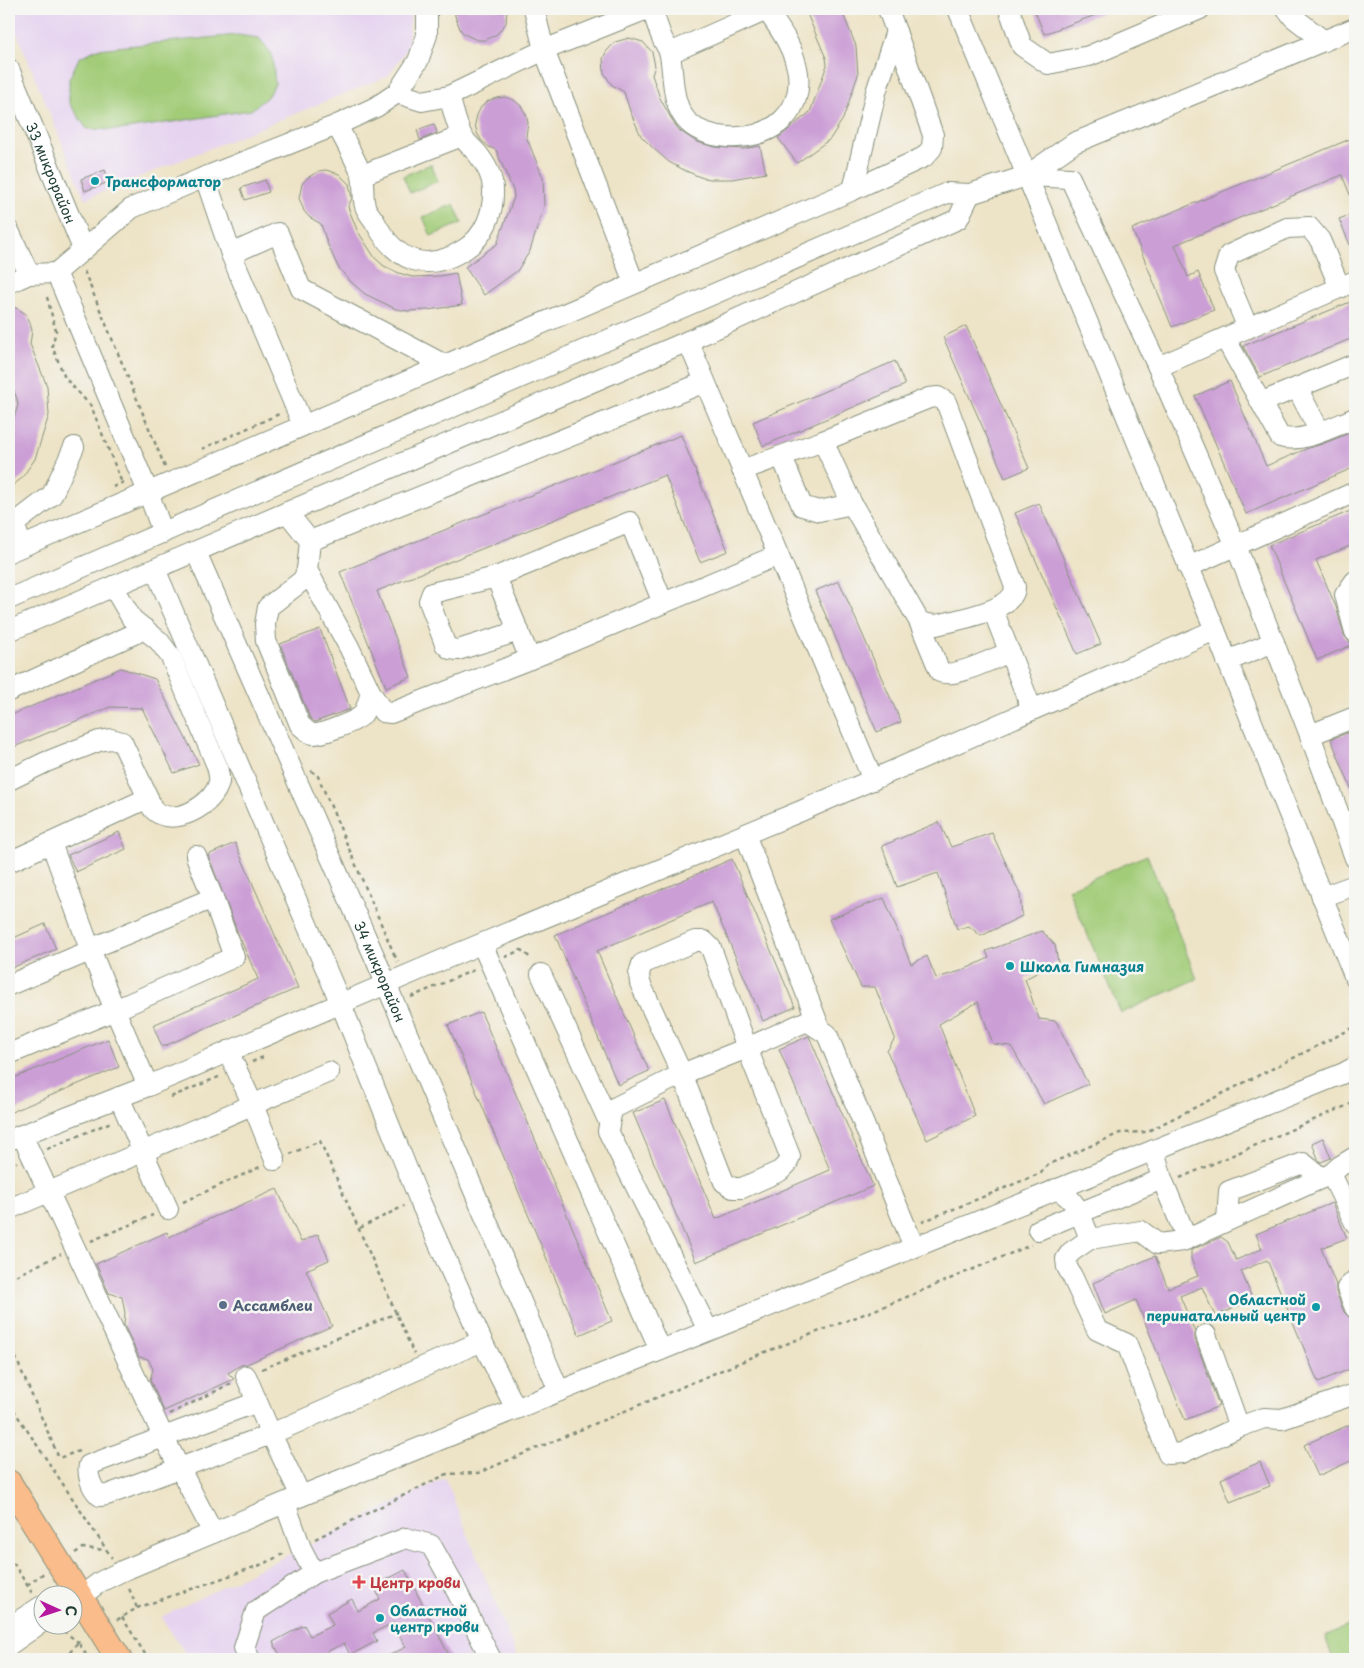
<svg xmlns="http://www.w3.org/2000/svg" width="1364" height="1668" font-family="'Playpen Sans',sans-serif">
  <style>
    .built { fill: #e6d3f0 }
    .green { fill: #a2cc78; stroke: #608456 }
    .building { fill: #cb9ed5 }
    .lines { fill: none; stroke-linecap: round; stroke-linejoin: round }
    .minor-casing { stroke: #86907d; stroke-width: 22 }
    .major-casing { stroke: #86907d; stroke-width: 27 }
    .path { stroke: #86907d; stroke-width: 2.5; stroke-dasharray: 4 4; stroke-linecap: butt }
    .minor { stroke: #fff; stroke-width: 20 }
    .major { stroke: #f9bc8a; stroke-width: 25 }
    .culture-dot { fill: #0f9aa8; stroke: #f6f6f2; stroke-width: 2 }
    .service-dot { fill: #5c6f8a; stroke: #f6f6f2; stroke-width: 2 }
    .health-dot { fill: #e0444e; stroke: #f6f6f2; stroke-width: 2 }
    .labels { text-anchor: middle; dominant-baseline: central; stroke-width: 5; stroke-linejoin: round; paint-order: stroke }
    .street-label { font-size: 14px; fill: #1f3d34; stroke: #f6f6f2 }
    .culture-label { font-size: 14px; font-weight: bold; fill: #0d838f; stroke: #f6f6f2; text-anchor: start }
    .service-label { font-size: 14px; font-weight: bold; fill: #4e5e75; stroke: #f6f6f2; text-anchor: start }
    .health-label { font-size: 14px; font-weight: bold; fill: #be3a42; stroke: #f6f6f2; text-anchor: start }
  </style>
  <rect width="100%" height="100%" fill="#f6f6f2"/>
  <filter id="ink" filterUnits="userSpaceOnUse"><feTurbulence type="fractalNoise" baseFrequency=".02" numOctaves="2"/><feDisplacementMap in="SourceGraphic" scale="10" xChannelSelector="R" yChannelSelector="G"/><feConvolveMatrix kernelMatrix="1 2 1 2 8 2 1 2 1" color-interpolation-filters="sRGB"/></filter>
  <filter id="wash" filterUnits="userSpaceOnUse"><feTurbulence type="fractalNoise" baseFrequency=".0096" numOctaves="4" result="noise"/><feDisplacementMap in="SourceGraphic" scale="20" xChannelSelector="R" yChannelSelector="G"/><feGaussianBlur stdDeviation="1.12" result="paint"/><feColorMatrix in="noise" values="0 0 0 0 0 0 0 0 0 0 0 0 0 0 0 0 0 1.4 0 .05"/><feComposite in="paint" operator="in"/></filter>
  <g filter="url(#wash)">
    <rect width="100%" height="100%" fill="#ede3c6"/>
    <path class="built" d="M9,9H411L408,47L388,76L85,199L9,14Z
      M445,1478L518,1659H189L161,1617Z"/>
    <path class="green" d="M237,35L259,38L272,54L275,84L267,97L251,110L120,130L87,129L69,103V79L79,58L97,49Z
      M431,164L438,181L410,193L403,176Z
      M454,204L462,223L431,236L423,217Z
      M1147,855L1197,979L1121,1013L1068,889Z
      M1355,1623V1659H1333L1325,1636Z"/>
    <g id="blocks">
      <path class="building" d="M455,9H507L506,23L497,34L485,40H477L464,34L460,29L455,16Z
        M805,9H841L856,46L858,75L843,119L830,139L797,163L778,138L810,112L827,65L826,58Z
        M1034,9H1109V10L1044,34Z
        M629,38L643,42L652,52L655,66L652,75L660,98L673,122L680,131L697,142L715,147L743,149L760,146L766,173L732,179H710L700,177L684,170L669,162L654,149L641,136L630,111L624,92L612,85L604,73L603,59L606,52L615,42Z
        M506,97L514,100L521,106L526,114L528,123L526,136L543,178L544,206L530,251L517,271L484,295L465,267L497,244L514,197L513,190L496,150L489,147L481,140L477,133L475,124L477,115L481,107L488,101L496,98Z
        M434,124L437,133L420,140L417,130Z
        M1355,137V207L1342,175L1175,245L1188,277L1198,272L1214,310L1172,327L1132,229Z
        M105,170L109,182L85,191L81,179Z
        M326,170L339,174L349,184L352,198L348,207L357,230L375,258L384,266L399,273L412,277L440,276L456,273L462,305L428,310L407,311L396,309L365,294L350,281L338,267L327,243L321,224L309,217L304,211L299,198L302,184L307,178L319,171Z
        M265,180L269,192L245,200L241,188Z
        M1355,213V257L1339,219Z
        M1355,300V337L1260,377L1243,346Z
        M9,305L18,309L26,314L30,322L32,331L30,344L47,386L49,415L35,459L21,479L9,488V433L18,405L17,399L9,378Z
        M966,326L1029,468L1005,478L943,337Z
        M895,361L905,385L763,446L753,422Z
        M1230,381L1266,466L1306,449L1322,444L1355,431V467L1246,514L1195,396Z
        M681,435L728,551L700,562L665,475L377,591L411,677L386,687L340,572Z
        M1039,503L1101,644L1077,654L1015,513Z
        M1355,509V544L1316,560L1336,607L1344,635L1352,645L1317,660L1269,545Z
        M839,581L901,722L877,732L815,591Z
        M320,629L350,709L315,722L310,718L280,644Z
        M121,668L155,679L199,764L174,773L142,708L110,707L9,749V716Z
        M1355,730V798L1331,739Z
        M939,822L951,847L992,833L1020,894L1022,916L981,936L969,926L957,929L938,873L897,887L882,846Z
        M119,832L126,849L76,872L68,855Z
        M235,843L298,988L162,1047L153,1025L258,979L239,936L208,855Z
        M732,859L795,1007L763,1021L712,902L597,951L649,1071L618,1085L555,935Z
        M884,898L911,964L927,956L936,978L961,971L989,958L986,951L1042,931L1055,945L1058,962L1025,979L1039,1019L1056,1021L1088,1084L1044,1104L1011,1046L993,1044L978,1002L939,1024L975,1116L927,1140L887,1051L895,1038L875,987H861L829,919Z
        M45,924L56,949L9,969V940Z
        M481,1012L612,1321L579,1335L448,1025Z
        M809,1036L873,1186L696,1262L633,1113L665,1100L716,1219L830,1170L779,1049Z
        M108,1039L119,1067L9,1113V1080Z
        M1323,1138L1331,1158L1321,1162L1319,1161L1312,1143Z
        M277,1189L301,1242L318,1234L329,1260L306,1270L332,1326L247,1364L241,1365L228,1373L234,1379L164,1411L150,1380L153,1369L148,1359L139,1357L124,1325L125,1313L122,1297L109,1293L96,1264L167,1232L169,1237Z
        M1332,1203L1347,1238L1321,1248L1336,1285V1292L1344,1312L1350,1318L1355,1332V1367L1318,1382L1267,1260L1241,1271L1253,1300L1215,1316L1202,1287L1180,1296L1195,1332V1339L1219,1406L1185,1420L1136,1300L1105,1314L1093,1283L1155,1256L1168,1288L1198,1276L1191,1259V1250L1221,1237L1228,1242L1236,1260L1262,1249L1256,1234Z
        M1351,1424L1355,1432V1459L1318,1476L1304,1445Z
        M1260,1462L1270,1486L1230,1502L1221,1479Z
        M405,1570L451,1659H382L406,1647L393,1623L373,1633L377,1641L350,1655L344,1643L319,1656L321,1659H282L273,1642L304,1625L310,1636L333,1625L327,1613L352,1599L358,1611L380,1599L374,1586Z"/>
    </g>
  </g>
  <g filter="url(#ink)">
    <use href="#blocks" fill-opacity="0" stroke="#86907d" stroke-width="1"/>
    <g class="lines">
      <defs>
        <g id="minor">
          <path d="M652,9C655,18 658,28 662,38C664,43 669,49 670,55C674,77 671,106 689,123C700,133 714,136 728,137C767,140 803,117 798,73C794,48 780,29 766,9"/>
          <path d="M958,9L1215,630L1355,978"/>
          <path d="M1009,9L1022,46L1048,64L1089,56L1200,9"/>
          <path d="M1287,9L1293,17L1324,41"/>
          <path d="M670,53L767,10"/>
          <path id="s1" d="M9,69L83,249"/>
          <path d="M397,93L422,101L449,96L544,50L534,9"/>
          <path d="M337,125C345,141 354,157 361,173C365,183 362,196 365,206C367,212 372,217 375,222C396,262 426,274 465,249C484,237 494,213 493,190C493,177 485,163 477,153C472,147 465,142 462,136C456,124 453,109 449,96"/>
          <path d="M362,175L462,136"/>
          <path d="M1026,176L1070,178L1158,367L1236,546L1310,735L1355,858"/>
          <path d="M205,177L231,254L303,425"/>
          <path d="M853,190L876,92L896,31"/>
          <path d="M970,194L1026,176L1074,143L1355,28"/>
          <path d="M9,231L29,274"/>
          <path d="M231,254L278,233L301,289L445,365"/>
          <path d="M56,273L62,286L148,492L163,533"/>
          <path d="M9,283L29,274L56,273L132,208L205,177L337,125L376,107L397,93L418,61L427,35V9"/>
          <path d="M634,283L544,50L647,9"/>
          <path d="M1248,328L1224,271L1229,255L1287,228L1309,227L1320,240L1340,288"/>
          <path d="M1225,338L1280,437C1302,444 1335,426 1355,418"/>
          <path d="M688,341L873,780"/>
          <path d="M1158,367L1355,281"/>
          <path d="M1297,388L1320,432"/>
          <path d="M938,397L946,402L1015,587C1015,611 955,620 936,625L926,624L919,621L852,504L823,441L929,398Z"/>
          <path d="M1262,402L1355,364"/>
          <path d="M782,457L802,506L819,511L852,504"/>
          <path d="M742,470L823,441"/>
          <path d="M287,512L310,541L705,382"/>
          <path d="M310,541L307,570L303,580L268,607L265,624L266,641L300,725C304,728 308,733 313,734C321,735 357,721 362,715C367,709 368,701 371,693"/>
          <path d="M22,546L14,524L52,495L74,447"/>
          <path d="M9,552L853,190L924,157L932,148L933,135L888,9"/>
          <path id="s2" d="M196,552L376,960L559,1391"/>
          <path d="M1188,567L1355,492"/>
          <path d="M155,569L341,1004L419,1199L482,1341L516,1409"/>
          <path d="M307,570L349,647L371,693L383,712L391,713L530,659L778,555"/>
          <path d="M496,577L432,593L429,601L445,644L450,649L458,650L519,631"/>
          <path d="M1355,581L1345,595L1355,632"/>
          <path d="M113,586L132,619L159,641L171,657L217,766C218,771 220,778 219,782C214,806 171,829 153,809C151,806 149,801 148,798"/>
          <path d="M9,599L947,193L970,194L958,219L688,341L9,631"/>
          <path d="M993,610L1032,710"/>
          <path d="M919,621L940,672C954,679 994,658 1010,652"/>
          <path d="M530,659L496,577L630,522L663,603"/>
          <path d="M1227,661L1274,642"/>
          <path d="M9,691L145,629"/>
          <path d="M1310,735L1355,717"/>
          <path d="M9,780L46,762L99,741L111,739L122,742L148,798L9,862"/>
          <path d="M745,834L820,1029"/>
          <path d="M51,843L90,949L115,1010L234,957L213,898L196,856"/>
          <path d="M1322,897L1355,885"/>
          <path d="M695,941H704L711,948L747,1048L790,1156L787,1164L780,1171L742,1188H733L724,1182L682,1074L640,983L639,974L642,964Z"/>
          <path d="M482,944L660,1350"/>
          <path d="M541,974L609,1122"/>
          <path d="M9,985L85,953L90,949L213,898"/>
          <path d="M228,1051L253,1105L275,1160"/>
          <path d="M9,1054L115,1010L148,1086"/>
          <path d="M119,1097L168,1209"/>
          <path d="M22,1135L163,1436L213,1533"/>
          <path d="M9,1140L148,1086L440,961L801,811L1215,630"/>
          <path d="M1154,1150L1162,1179L1187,1239"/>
          <path d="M1331,1174L1355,1223"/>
          <path d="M1056,1189C1078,1200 1081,1217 1090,1239L1141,1231L1158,1244L1183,1241L1331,1174L1340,1166L1355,1157"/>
          <path d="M9,1209L329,1072"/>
          <path d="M1227,1221L1229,1191L1303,1163L1322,1178"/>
          <path d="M1038,1230L1162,1179"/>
          <path d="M1090,1239L1071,1252L1066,1259L1067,1267L1072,1276L1097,1330L1127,1344L1168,1454L1182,1453L1239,1427L1264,1418L1282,1419L1355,1394"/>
          <path d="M1355,1280L1347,1288L1355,1308"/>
          <path d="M708,1330L608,1131L612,1109L682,1074L747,1048L807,1021L827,1034L914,1247"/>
          <path d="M1206,1335L1239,1427"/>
          <path d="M246,1376L271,1434L301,1496"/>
          <path d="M257,1402L89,1465C87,1475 91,1488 100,1496L107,1495L271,1434L482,1341"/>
          <path d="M285,1503L301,1548L314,1573"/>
          <path d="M72,1603L100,1582L122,1571L301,1496L1344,1073L1355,1067"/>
          <path d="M9,1627L42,1606"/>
          <path d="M9,1645L42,1622"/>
          <path d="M250,1659L244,1648L256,1611L314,1573L406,1538L431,1545L454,1586L491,1659"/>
        </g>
        <path id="major" d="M9,1483L119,1659"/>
      </defs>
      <use href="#minor" class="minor-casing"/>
      <use href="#major" class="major-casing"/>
      <path class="path" d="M84,271L165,467
        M47,297L56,331L52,346L65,378L91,406L122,483
        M202,449L279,414
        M113,487L126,481
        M311,771L317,774L394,954H393
        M394,954L398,962
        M505,957L521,950L532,959
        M411,997L474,970
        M252,1062L263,1057
        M171,1097L221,1076
        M47,1149L111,1122
        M290,1154L320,1141L414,1354
        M9,1166L17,1162
        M1180,1178L1355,1102
        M183,1202L260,1167
        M922,1222L1041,1173L1047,1165L1120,1133L1146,1132L1355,1027
        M360,1228L404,1206
        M91,1241L153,1215
        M9,1279L61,1254
        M9,1342L59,1458L79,1451
        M262,1369L397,1313
        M9,1403L112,1558
        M170,1414L232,1383
        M315,1539L447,1474L478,1473L760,1354L885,1306L1031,1245
        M75,1553L83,1548L107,1550
        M9,1556L32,1593
        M27,1585L44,1573
        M137,1608L263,1564L285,1553
        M122,1617L148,1659
        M117,1620L137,1608L128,1586
        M57,1626L78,1642L83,1640
        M65,1659L78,1642L89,1659"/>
      <use href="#minor" class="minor"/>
      <use href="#major" class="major"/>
    </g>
  </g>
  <g class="culture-dot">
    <circle cx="95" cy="181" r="5"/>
    <circle cx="1010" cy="966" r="5"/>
    <circle cx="1316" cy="1307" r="5"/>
    <circle cx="380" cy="1618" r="5"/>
  </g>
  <circle class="service-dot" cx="223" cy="1305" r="5"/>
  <path class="health-dot" d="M356.5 1574.5h5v5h5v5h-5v5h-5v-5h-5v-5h5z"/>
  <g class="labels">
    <g class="street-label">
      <text stroke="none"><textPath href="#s1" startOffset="112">33 микрорайон</textPath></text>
      <text stroke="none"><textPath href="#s2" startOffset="458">34 микрорайон</textPath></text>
    </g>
    <g class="culture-label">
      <text x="105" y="181">Трансформатор</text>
      <text x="1020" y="966">Школа Гимназия</text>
      <text x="1306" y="1299" text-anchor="end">Областной<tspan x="1306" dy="16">перинатальный центр</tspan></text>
      <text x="390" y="1610">Областной<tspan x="390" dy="16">центр крови</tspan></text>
    </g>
    <g class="service-label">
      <text x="233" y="1305">Ассамблеи</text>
    </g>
    <g class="health-label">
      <text x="370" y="1582">Центр крови</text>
    </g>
  </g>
  <rect width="1364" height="1668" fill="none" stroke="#f6f6f2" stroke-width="30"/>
  <g transform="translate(58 1610) rotate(93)"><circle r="24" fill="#f6f6f2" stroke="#a0aca6"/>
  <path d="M0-4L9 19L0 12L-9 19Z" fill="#b5179e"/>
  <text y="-8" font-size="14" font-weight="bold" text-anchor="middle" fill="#1f3d34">С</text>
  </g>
</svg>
